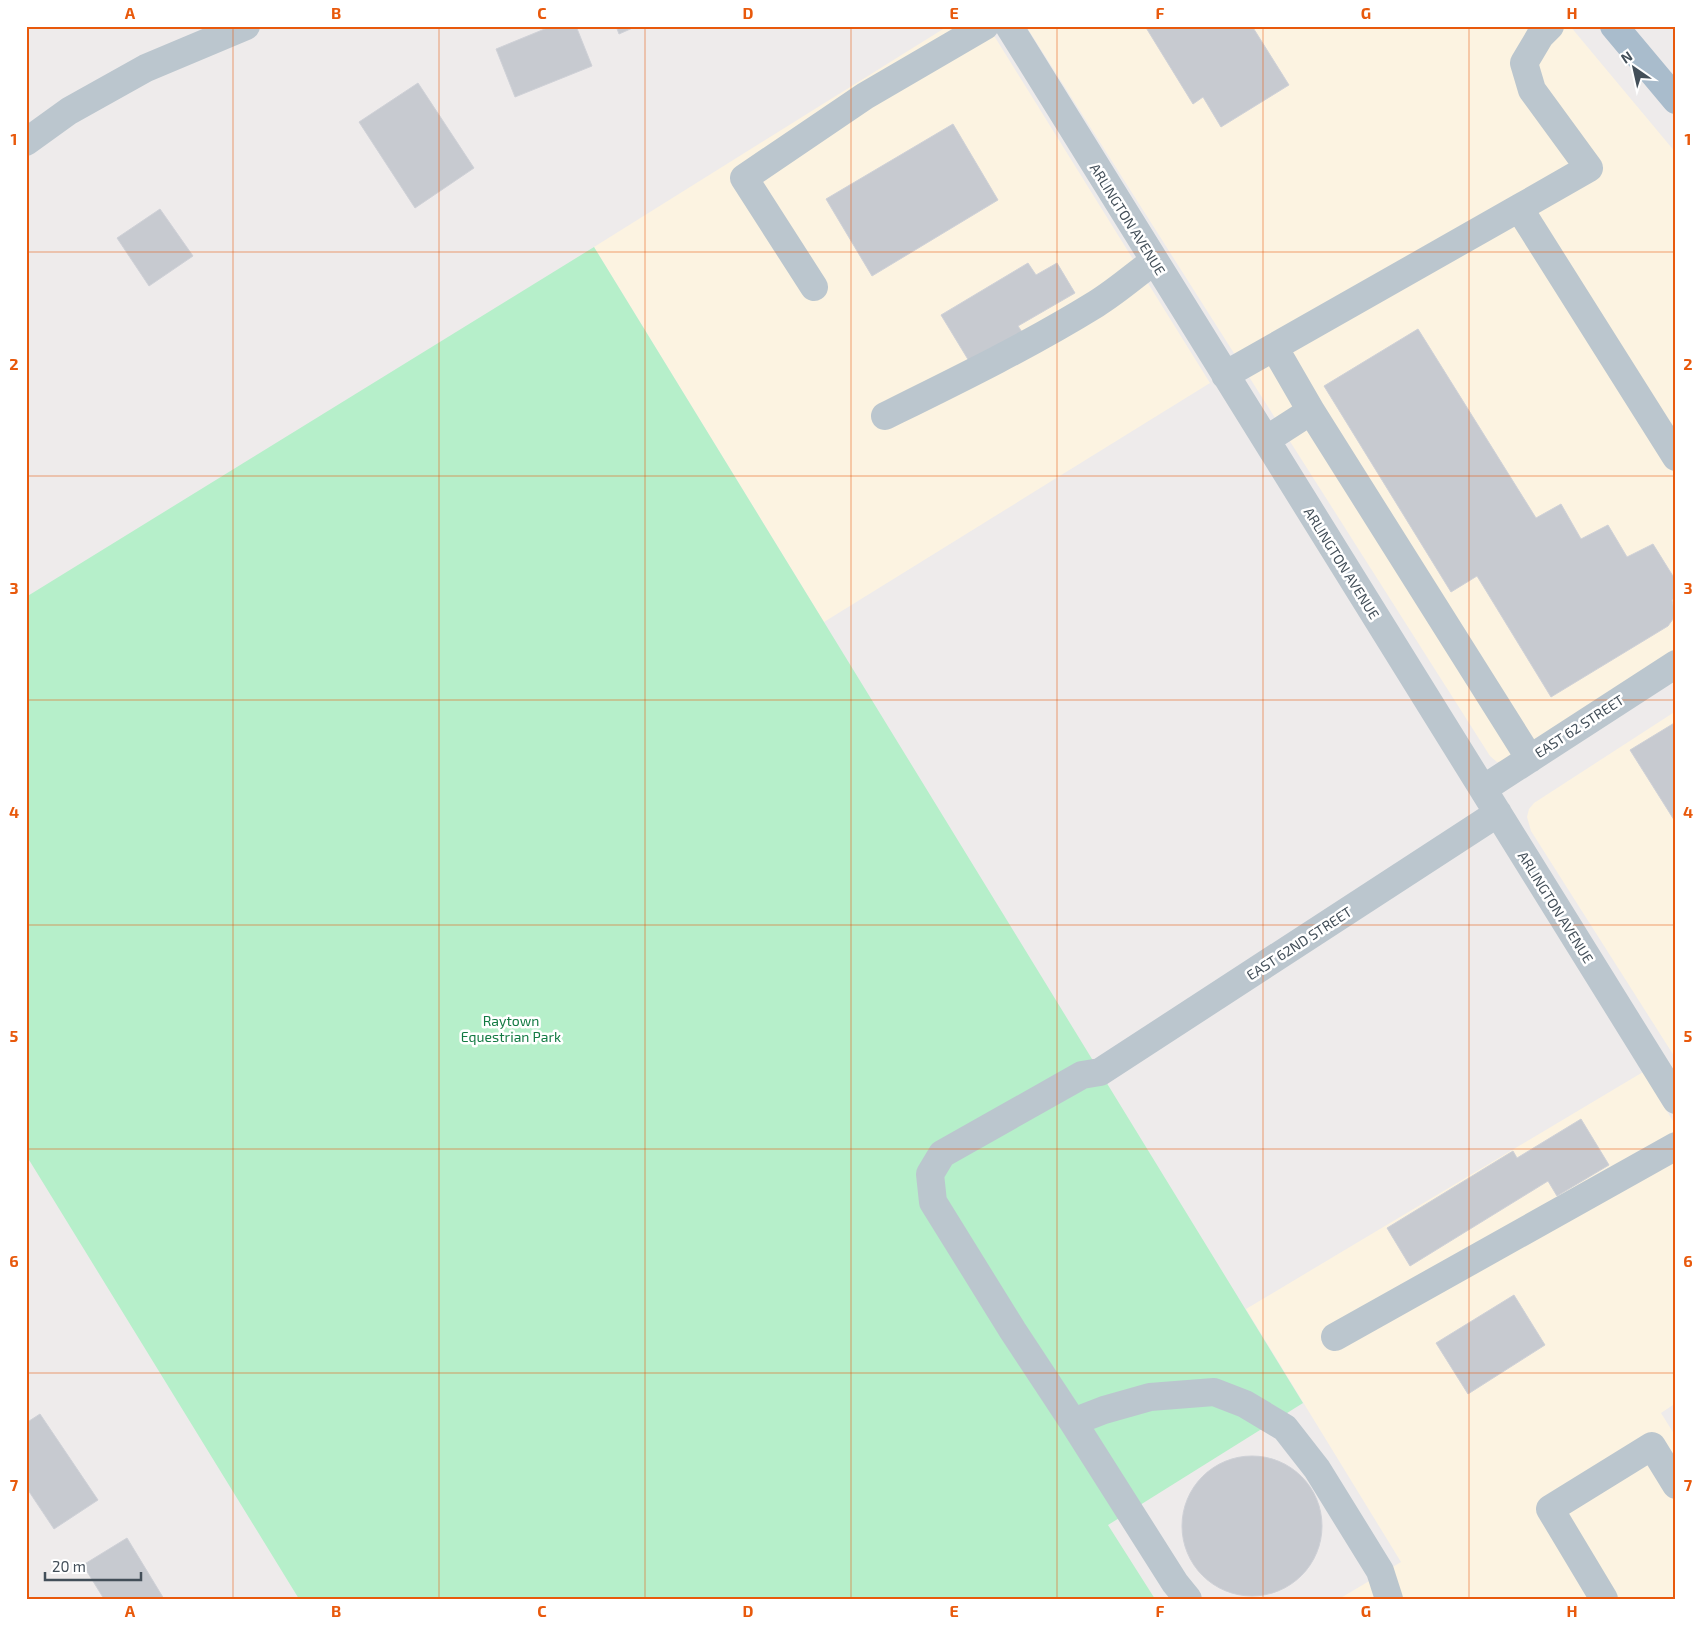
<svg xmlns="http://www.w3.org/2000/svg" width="1702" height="1625" font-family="'Exo 2',sans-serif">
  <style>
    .commercial { fill: #fcf3e1 }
    .green { fill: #b6efca }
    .building { fill: #c7cad0; stroke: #cfd1d7 }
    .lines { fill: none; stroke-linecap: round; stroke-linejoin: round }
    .path { stroke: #6dcd9b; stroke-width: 3; stroke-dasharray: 4 2.5; stroke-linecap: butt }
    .minor { stroke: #bbc6ce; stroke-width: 28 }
    .major { stroke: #a9bccc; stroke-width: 28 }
    .grid { fill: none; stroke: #e8590c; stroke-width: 1; stroke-opacity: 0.55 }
    .labels { text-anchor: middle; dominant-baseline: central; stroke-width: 5; stroke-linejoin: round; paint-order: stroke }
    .street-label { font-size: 14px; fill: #434f59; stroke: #fff }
    .park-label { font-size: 14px; fill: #137a43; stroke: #fff }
    .neatline { fill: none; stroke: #e8590c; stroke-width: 2 }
    .grid-label { font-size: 16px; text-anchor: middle; font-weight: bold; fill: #e8590c }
  </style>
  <rect width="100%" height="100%" fill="#eeebeb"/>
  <path class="commercial" d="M948,26H988L1210,383L824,622L594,247Z
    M1026,26H1570L1676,153V652L1505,761L1497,762L1490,756Z
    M1676,711V1059L1531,831L1527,817L1529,809L1534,803Z
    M1643,1072L1676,1126V1403L1661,1413L1676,1437V1599H1339L1401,1562L1246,1309Z"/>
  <path class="green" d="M594,247L1303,1403L1108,1525L1155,1599H299L26,1155V597Z"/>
  <path class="building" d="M552,26H576L592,66L515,97L496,49Z
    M616,26H637L619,34Z
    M1145,26H1252L1289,85L1221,127L1203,97L1193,104Z
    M418,83L474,168L415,208L359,122Z
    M953,124L998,200L872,276L826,199Z
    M160,209L193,256L149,286L117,238Z
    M1028,263L1036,275L1057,263L1075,293L1018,326L1024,335L972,366L941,315Z
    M1418,329L1536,518L1561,504L1581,539L1608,525L1627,557L1653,544L1676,581V598L1672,600L1674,610L1673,619L1668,626L1551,697L1477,576L1451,592L1324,386Z
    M1676,722V823L1630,750Z
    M1581,1119L1609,1165L1557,1196L1548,1181L1410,1266L1387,1228L1513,1151L1517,1158Z
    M1514,1295L1545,1345L1468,1394L1436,1343Z
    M40,1414L98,1500L54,1529L26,1487V1423Z
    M1182 1526a70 70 0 1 1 140 0a70 70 0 1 1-140 0Z
    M127,1538L164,1599H104L83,1565Z"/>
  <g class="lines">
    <path class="path" d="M1674,26L1676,28"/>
    <path class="minor" d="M1009,26L1676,1100
      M26,142L69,111L146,68L246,26
      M1519,208L1589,168L1532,90L1524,63L1540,36L1550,26
      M814,287L744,178L865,96L985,26
      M1225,375L1519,208L1676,457
      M1311,411L1530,759
      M885,416C956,381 1028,346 1096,304C1117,291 1135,275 1154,261
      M1266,440L1311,411L1274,347
      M1483,789L1676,664
      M1335,1337L1676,1146
      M1073,1422L1104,1410L1150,1397L1214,1392L1245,1404L1285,1428L1317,1469L1380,1571L1389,1599
      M1188,1599L1175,1583L1073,1422L1013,1331L933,1202L930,1174L942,1154L1082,1075L1100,1072L1498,813
      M1604,1599L1550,1509L1652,1446L1676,1485"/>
    <path class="major" d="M1614,26L1676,100"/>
  </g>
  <path class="grid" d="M233,26V1599M439,26V1599M645,26V1599M851,26V1599M1057,26V1599M1263,26V1599M1469,26V1599M26,252H1676M26,476H1676M26,700H1676M26,925H1676M26,1149H1676M26,1373H1676"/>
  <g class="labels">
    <g class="street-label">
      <text transform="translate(1128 219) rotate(58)">ARLINGTON AVENUE</text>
      <text transform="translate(1342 563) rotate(58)">ARLINGTON AVENUE</text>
      <text transform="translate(1579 726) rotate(-33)">EAST 62 STREET</text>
      <text transform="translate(1556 907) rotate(58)">ARLINGTON AVENUE</text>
      <text transform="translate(1299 943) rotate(-33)">EAST 62ND STREET</text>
    </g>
    <g class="park-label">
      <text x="511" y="1020">Raytown<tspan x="511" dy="16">Equestrian Park</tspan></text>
    </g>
  </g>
  <rect width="1702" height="1625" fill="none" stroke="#ffffff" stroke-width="55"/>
  <g transform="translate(1634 68) rotate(326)" stroke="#ffffff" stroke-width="4" paint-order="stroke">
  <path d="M0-4L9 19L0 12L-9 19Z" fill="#434f59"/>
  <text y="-8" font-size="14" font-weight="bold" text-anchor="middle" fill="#434f59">N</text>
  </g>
  <path d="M45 1572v8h96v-8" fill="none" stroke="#434f59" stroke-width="2.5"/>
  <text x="52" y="1572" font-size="15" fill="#434f59" stroke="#ffffff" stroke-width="4" paint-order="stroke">20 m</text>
  <rect x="28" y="28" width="1646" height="1570" class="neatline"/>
  <g class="grid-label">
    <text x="130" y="19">A</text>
    <text x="336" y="19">B</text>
    <text x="542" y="19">C</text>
    <text x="748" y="19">D</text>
    <text x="954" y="19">E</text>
    <text x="1160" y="19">F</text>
    <text x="1366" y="19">G</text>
    <text x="1572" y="19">H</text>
    <text x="14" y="145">1</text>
    <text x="1688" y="145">1</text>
    <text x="14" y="370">2</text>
    <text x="1688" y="370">2</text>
    <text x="14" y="594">3</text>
    <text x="1688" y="594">3</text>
    <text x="14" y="818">4</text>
    <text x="1688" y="818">4</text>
    <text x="14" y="1042">5</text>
    <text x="1688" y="1042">5</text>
    <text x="14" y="1267">6</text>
    <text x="1688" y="1267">6</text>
    <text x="14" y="1491">7</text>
    <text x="1688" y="1491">7</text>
    <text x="130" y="1617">A</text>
    <text x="336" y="1617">B</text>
    <text x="542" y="1617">C</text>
    <text x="748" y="1617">D</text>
    <text x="954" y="1617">E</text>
    <text x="1160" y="1617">F</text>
    <text x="1366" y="1617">G</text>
    <text x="1572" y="1617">H</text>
  </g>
</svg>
